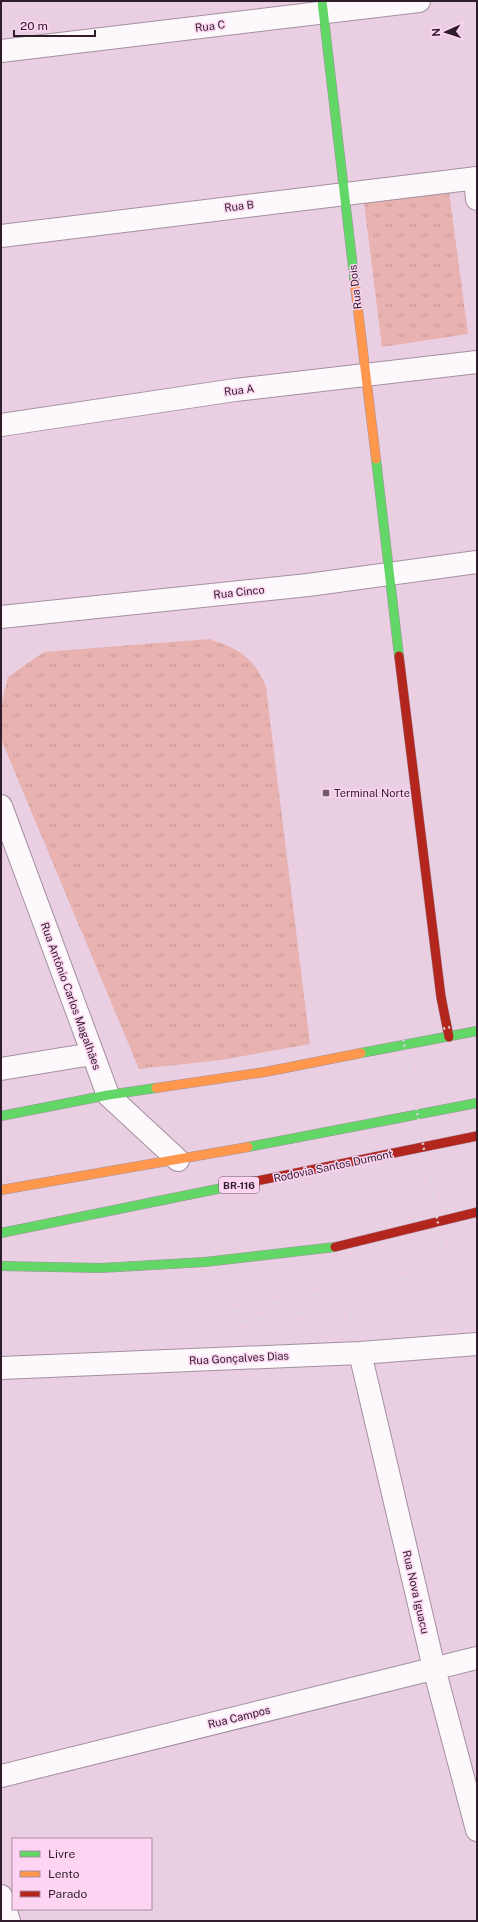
<svg xmlns="http://www.w3.org/2000/svg" width="478" height="1922" font-family="'Public Sans',sans-serif">
  <style>
    .grass { fill: url(#grass-tufts) }
    .lines { fill: none; stroke-linecap: round; stroke-linejoin: round }
    .street-casing { stroke: #a4909f; stroke-width: 24 }
    .fast-casing { stroke: #a4909f; stroke-width: 10 }
    .slow-casing { stroke: #a4909f; stroke-width: 10 }
    .jam-casing { stroke: #a4909f; stroke-width: 10 }
    .path { stroke: #d9d2d7; stroke-width: 2.5; stroke-dasharray: 2 3; stroke-linecap: butt }
    .street { stroke: #fcf8fb; stroke-width: 22 }
    .fast { stroke: #63d668; stroke-width: 9 }
    .slow { stroke: #ff974d; stroke-width: 9 }
    .jam { stroke: #b3261e; stroke-width: 9 }
    .path-bridge { stroke: #d9d2d7; stroke-width: 2.5; stroke-dasharray: 2 3; stroke-linecap: butt }
    .poi-dot { fill: #705b6b; stroke: #fdd5f2; stroke-width: 1.5 }
    .labels { text-anchor: middle; dominant-baseline: central; stroke-width: 3; stroke-linejoin: round; paint-order: stroke }
    .shield { fill: #fdd5f2; stroke: #6d5467; stroke-width: 1 }
    .shield-label { font-size: 10px; font-weight: bold; fill: #2f1d2b }
    .street-label { font-size: 11px; fill: #2f1d2b; stroke: #fdd5f2 }
    .poi-label { font-size: 11px; fill: #2f1d2b; stroke: #fdd5f2; text-anchor: start }
  </style>
  <defs>
    <pattern id="grass-tufts" width="24" height="20" patternUnits="userSpaceOnUse"><rect width="24" height="20" fill="#e7b2b0"/><path d="M3 7l-1-3M5 7V3M7 7l1-3M15 17l-1-3M17 17v-4M19 17l1-3" fill="none" stroke="#c69998"/></pattern>
  </defs>
  <rect width="100%" height="100%" fill="#eacfe3"/>
  <path class="grass" d="M448,184L468,334L382,347L363,194Z
    M209,639C239,649 254,657 266,687L310,1044L221,1060L139,1069L1,739V706L8,677L44,652Z"/>
  <g class="lines">
    <defs>
      <path id="street" d="M1,51L419,1
        M475,178L477,199
        M1,236L477,178
        M1,425L235,390L477,362
        M1,617L308,585L477,562
        M1,806L108,1095L178,1160
        M1,1069L92,1054
        M360,1353L434,1668L477,1830
        M1,1368L360,1353L477,1344
        M1,1776L477,1658
        M1,1896L9,1921"/>
      <path id="fast" d="M322,1L355,285
        M376,459L399,656
        M361,1053L477,1031
        M1,1116L108,1095L156,1088
        M248,1147L477,1103
        M1,1233L232,1186
        M1,1266L101,1268L205,1262L335,1247"/>
      <path id="slow" d="M355,285L376,459
        M156,1088L265,1072L361,1053
        M1,1190L248,1147"/>
      <path id="jam" d="M399,656L441,997L449,1037
        M232,1186L477,1136
        M335,1247L477,1212"/>
    </defs>
    <use href="#street" class="street-casing"/>
    <use href="#fast" class="fast-casing"/>
    <use href="#slow" class="slow-casing"/>
    <use href="#jam" class="jam-casing"/>
    <path class="path" d="M466,994L477,992
      M234,1310L240,1322L348,1305L354,1328"/>
    <use href="#street" class="street"/>
    <use href="#fast" class="fast"/>
    <use href="#slow" class="slow"/>
    <use href="#jam" class="jam"/>
    <path class="path-bridge" d="M234,1310L447,1271L403,1038L477,1021"/>
  </g>
  <rect class="poi-dot" x="322" y="789" width="8" height="8" rx="2"/>
  <g class="labels">
    <rect class="shield" x="219" y="1177" width="40" height="16" rx="3"/>
    <g class="shield-label">
      <text x="239" y="1185">BR-116</text>
    </g>
    <g class="street-label">
      <text transform="translate(210 26) rotate(-7)">Rua C</text>
      <text transform="translate(239 206) rotate(-7)">Rua B</text>
      <text transform="translate(355 287) rotate(-97)">Rua Dois</text>
      <text transform="translate(239 390) rotate(-7)">Rua A</text>
      <text transform="translate(239 592) rotate(-6)">Rua Cinco</text>
      <text transform="translate(71 996) rotate(70)">Rua Antônio Carlos Magalhães</text>
      <text transform="translate(333 1166) rotate(-12)">Rodovia Santos Dumont</text>
      <text transform="translate(239 1358) rotate(-3)">Rua Gonçalves Dias</text>
      <text transform="translate(416 1592) rotate(77)">Rua Nova Iguacu</text>
      <text transform="translate(239 1717) rotate(-14)">Rua Campos</text>
    </g>
    <g class="poi-label">
      <text x="334" y="793">Terminal Norte</text>
    </g>
  </g>
  <rect width="478" height="1922" fill="none" stroke="#2f1d2b" stroke-width="4"/>
  <rect x="12" y="1838" width="140" height="72" fill="#fdd5f2" stroke="#ab8ba2"/>
  <rect x="20" y="1851" width="20" height="6" fill="#63d668" stroke="#ab8ba2"/>
  <text x="48" y="1858" font-size="12" fill="#2f1d2b">Livre</text>
  <rect x="20" y="1871" width="20" height="6" fill="#ff974d" stroke="#ab8ba2"/>
  <text x="48" y="1878" font-size="12" fill="#2f1d2b">Lento</text>
  <rect x="20" y="1891" width="20" height="6" fill="#b3261e" stroke="#ab8ba2"/>
  <text x="48" y="1898" font-size="12" fill="#2f1d2b">Parado</text>
  <g transform="translate(446 32) rotate(267)" stroke="#fdd5f2" stroke-width="3" paint-order="stroke">
  <path d="M0-3L7 15L0 10L-7 15Z" fill="#2f1d2b"/>
  <text y="-6" font-size="11" font-weight="bold" text-anchor="middle" fill="#2f1d2b">N</text>
  </g>
  <path d="M14 30v6h81v-6" fill="none" stroke="#2f1d2b" stroke-width="2"/>
  <text x="20" y="30" font-size="12" fill="#2f1d2b" stroke="#fdd5f2" stroke-width="3" paint-order="stroke">20 m</text>
</svg>
